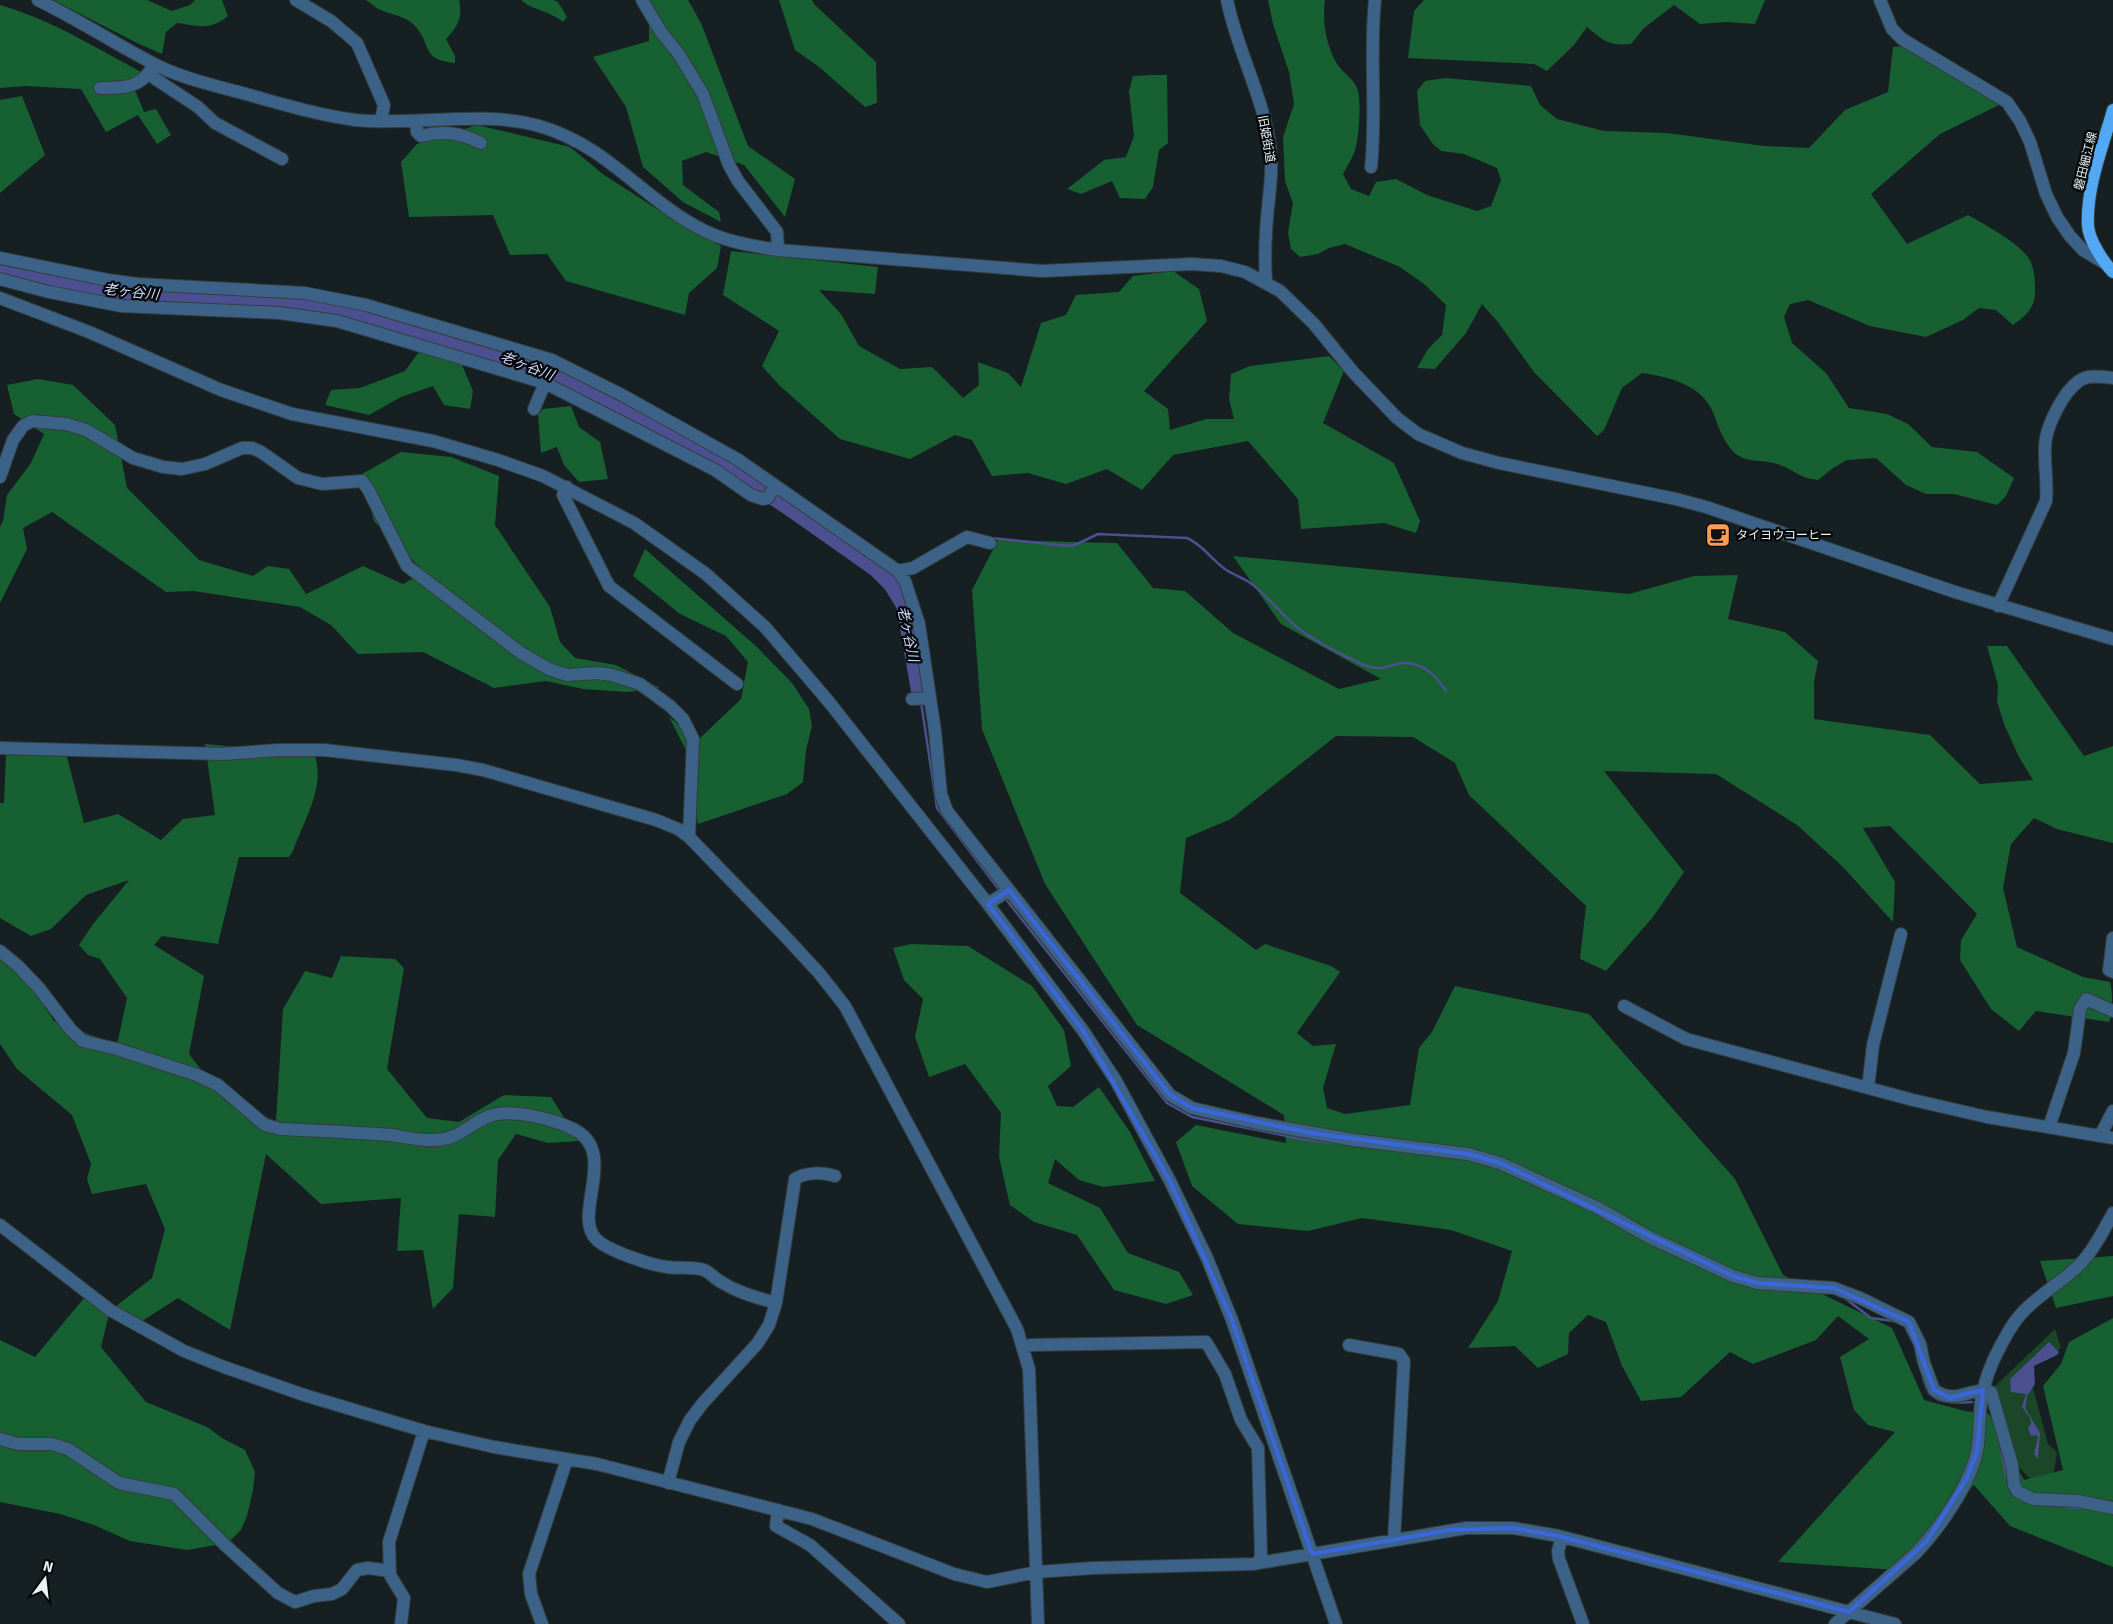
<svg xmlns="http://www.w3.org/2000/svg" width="2113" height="1624" font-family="Signika,'Noto Sans JP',sans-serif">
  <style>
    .green { fill: #1b4728 }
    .forest { fill: #176031 }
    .water { fill: #4d5090 }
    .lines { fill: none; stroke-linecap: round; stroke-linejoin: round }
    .stream { stroke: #4d5090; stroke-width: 2.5 }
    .river { stroke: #4d5090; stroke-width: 16 }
    .minor-casing { stroke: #343d3f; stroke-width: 14 }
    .major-casing { stroke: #343d3f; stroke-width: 14 }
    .minor { stroke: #3c6387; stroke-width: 12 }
    .major { stroke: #52a8f4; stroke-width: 12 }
    .marked { fill: none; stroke: #3c67dc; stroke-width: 4; stroke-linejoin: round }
    .labels { text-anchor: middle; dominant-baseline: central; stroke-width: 4.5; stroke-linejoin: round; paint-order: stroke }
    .street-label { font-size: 12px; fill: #ecf2f4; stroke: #050809 }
    .poi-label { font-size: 12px; fill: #ecf2f4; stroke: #050809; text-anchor: start }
    .water-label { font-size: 14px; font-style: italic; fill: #d1d5fc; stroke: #050809 }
  </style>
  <rect width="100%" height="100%" fill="#161f22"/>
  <path class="green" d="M2055,1329L2061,1348L2035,1365L2029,1373L2048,1444L2057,1452L2054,1472L2042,1492L2017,1465L1993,1388Z"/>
  <path class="forest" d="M53,0H147L172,11L190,5L195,0H222L228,16C209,31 200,26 177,23L166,32L162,54L137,43Z
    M366,0H459C463,18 458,26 446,39L455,56V63C420,59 433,47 415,26C407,17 394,15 383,11C377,9 372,4 366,0Z
    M521,0H553L558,2L567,17L563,22C550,11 530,9 521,0Z
    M642,0H688L701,23L748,146L795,179L785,217L744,165L706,152L682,161L683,185L719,212L721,222L683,202L643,167L626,107L593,57L649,41V15Z
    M779,0H812L815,5L876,62L877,103L865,107L818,66L795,50Z
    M1268,0H1325C1322,21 1326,45 1337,64C1343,73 1353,78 1357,88C1362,100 1359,141 1354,153C1351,160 1347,167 1343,174L1351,189L1369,196L1376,182L1396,179L1427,195L1477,211L1491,206L1501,180L1497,168L1464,154L1441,151L1432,143L1420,125L1417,91L1425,81L1446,78L1531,86L1540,105L1557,119L1604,131L1667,133L1764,146L1809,148L1845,110L1888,92L1893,47L1905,46L1999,105L1940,134L1871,194L1907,244L1968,215C1984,224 2017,242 2028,257C2034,266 2035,278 2035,287C2036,307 2028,314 2013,325L1996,310L1979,308L1963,320L1926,337L1870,326L1808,300L1790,304L1784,317L1792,343L1826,373L1849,408L1887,414L1908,424L1932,447L1977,452L2014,478L2006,496L1997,505L1954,494H1926L1906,485L1876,458L1847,460L1833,468L1818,480C1799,478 1796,471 1780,465C1763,458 1743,465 1731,449C1721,438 1717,421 1711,408C1697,383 1668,377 1642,373L1622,388L1604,430L1597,436L1534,372L1497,321L1482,304L1466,333L1435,369L1417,368L1428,349L1442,335L1446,305L1424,284L1400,267L1345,244L1329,248L1318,254L1300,257L1291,249L1288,233L1293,203L1285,181L1283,137L1294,104L1289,72L1273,24Z
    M1424,0H1765L1755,24L1726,22L1700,24L1674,5L1644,28L1631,44C1608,46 1604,41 1587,27L1574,45L1547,71L1534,64L1408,58L1414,11Z
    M0,5C52,20 98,49 145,74L132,83L144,112L156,109L171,135L157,144L138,115L106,132L81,89L26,86L0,88Z
    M1152,75H1167L1168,143L1159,150L1153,187L1145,199L1120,198L1112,181L1081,194L1067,189L1104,160L1126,157L1134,136L1129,91L1133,76Z
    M22,96L45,155L0,193V100Z
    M477,125L570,147L604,175L668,216L721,246L717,268L689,293L685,315L566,281L547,254L510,255L493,215L409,217L401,162L417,144Z
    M731,251L878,267L875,294L819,290L841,314L859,346L900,369L932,367L963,398L979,385L978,362L1008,373L1021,387L1041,323L1066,315L1076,295L1119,292L1133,276L1173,271L1199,289L1207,321L1144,391L1168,409L1170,430L1206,419H1234L1229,399L1231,374L1250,366L1329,356L1344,371L1323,423L1394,463L1420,521L1416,533L1384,523L1301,529L1298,499L1248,441L1173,455L1142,490L1107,469L1066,484L1028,473L992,476L972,440L955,435L910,459L840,439L780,386L762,366L779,331L723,295Z
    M421,349L460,360L473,391L470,409L444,405L433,386L401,397L369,415L325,405L331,390L360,388L405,371Z
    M38,379L73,385L115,425L127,488L199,560L253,576L268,566L289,569L306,594L363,566L403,584L424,572L374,521L362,474L401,452L451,457L499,476L495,525L550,607L560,642L575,658L616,665L660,688L627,692L583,689L546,681L494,688L423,652L358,654L331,625L300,607L193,591L166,592L52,512L23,528L27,549L0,603V527L3,521L7,495L31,463L44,434L14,414L7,385Z
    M571,406L579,427L600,442L608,479L579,482L564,465L557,447L541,453L538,415L543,409Z
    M998,540L1117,543L1153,588L1185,591L1233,633L1339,689L1381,679L1281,624L1233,556L1629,594L1694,576L1738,575L1728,619L1785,632L1818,661L1814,682V719L1930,735L1980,784L2033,780L2019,757L2004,724L1997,701L1998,685L1987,646H2007L2084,756L2113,746V843L2057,829L2034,818L2011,844L2003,888L2017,947L2083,977L2110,982C2113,993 2113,1012 2109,1022L2036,1011L2019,1031L1991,1009L1960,960L1961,940L1977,914L1890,826L1863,828L1895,882L1893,922L1842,866L1797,825L1716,774L1604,771L1684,872L1653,917L1606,971L1580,959L1586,906L1469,795L1455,763L1413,737L1336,736L1231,819L1186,838L1180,893L1256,950L1265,944L1331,966L1340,972L1297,1033L1313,1046L1336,1044L1323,1088L1327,1108L1345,1114L1410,1105L1419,1048L1432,1032L1455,986L1589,1014L1735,1179L1783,1275L1892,1328L1924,1400L1965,1411L1989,1414L2024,1480L2063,1470L2043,1386L2061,1364L2069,1342L2113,1318V1567L2010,1526L1974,1485L1897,1570L1778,1562L1895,1432L1868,1425L1854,1410L1840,1357L1869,1339L1838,1316L1816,1340L1753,1364L1730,1352L1681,1397L1641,1401L1622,1366L1606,1322L1588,1315L1569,1333L1568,1354L1538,1368L1515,1346L1468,1348L1498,1301L1512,1251L1451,1230L1362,1218L1308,1231L1238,1224L1192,1186L1176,1142L1196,1125L1286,1143L1284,1115L1137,1025L1045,884L982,729L972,590Z
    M645,549L757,647L792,683L809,709L812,726L806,750L803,782L787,794L698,824L688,754L669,717L698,740L741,699L748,662L726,636L680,614L633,576Z
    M205,744L314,754C327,785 303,822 293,851L289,857H239L218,944L162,936L154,945L204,976L189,1054L225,1101L276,1121L283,1009L305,971L332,978L341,956L395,959L404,968L387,1069L427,1118L459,1122L504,1095L551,1097L579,1141L548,1143L516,1134L498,1160L495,1217L459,1214L453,1288L433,1309L423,1250L397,1251L401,1198L321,1204L266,1154L230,1330L178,1298L136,1325L110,1310L101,1347L146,1402L207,1427L222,1438L245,1450L255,1472L253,1490L247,1516L241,1530L228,1543L187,1550L130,1541L94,1525L60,1514L0,1502V1340L35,1357L84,1298L111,1310L152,1278L165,1229L146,1184L92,1194L87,1179L91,1164L72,1115L17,1069L0,1044V946L22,973L54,1021L117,1045L127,998L100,959L88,955L79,945L93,924L129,880L86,895L51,929L31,936L0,918V803H4L6,755L66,753L84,823L118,814L161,840L183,819L215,815Z
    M911,944L968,946L1032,986L1064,1030L1071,1066L1048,1086L1057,1106L1073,1107L1099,1087L1130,1132L1155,1181L1103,1187L1079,1180L1055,1159L1048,1183L1100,1208L1128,1253L1179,1272L1193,1295L1166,1304L1114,1290L1077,1235L1034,1222L1010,1205L999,1157L1001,1113L965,1064L929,1077L915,1037L923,999L904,980L893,948Z
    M2113,1256V1296L2056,1308L2040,1261Z"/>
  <path class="water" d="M2049,1342L2059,1352L2057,1355L2034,1366L2035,1384L2027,1396L2025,1408L2040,1433L2038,1459L2034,1454L2038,1437L2036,1435L2031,1436L2028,1428L2031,1424L2030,1418L2022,1407L2026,1394L2011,1392L2010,1379Z"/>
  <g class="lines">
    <path class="stream" d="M991,538L1068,546L1075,545L1098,534L1187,538C1203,545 1211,559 1225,569C1232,574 1241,577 1249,582C1266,594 1278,610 1293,624C1308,637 1327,647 1345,656C1356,661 1369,669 1381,668C1389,667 1396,663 1404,663C1424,663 1436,676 1446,691
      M891,584L900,579
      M921,702L937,808L1000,891
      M1005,898L1167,1103L1192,1117L1302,1139L1344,1144
      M1773,1290L1785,1291
      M1846,1299L1871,1318L1894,1321
      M1923,1377C1929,1406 1949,1403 1972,1402
      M2001,1450L2007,1479
      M2065,1507L2082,1508"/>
    <path class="river" d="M0,268L86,287L190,298L295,303L361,314L522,362L556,377L726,466L785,505L876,569L891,584L904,605L919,691"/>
    <defs>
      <path id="minor" d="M38,0C79,20 117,45 158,66C185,79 216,86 246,94C281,104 318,115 355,120C414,126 483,110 539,126C609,146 644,201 705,231C727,242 754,246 778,250L1042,271L1192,264L1221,266L1245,272L1280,291L1314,324L1353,372L1397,418L1418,434L1462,453L1499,463L1676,499L1706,507L1955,592L2113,639
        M296,0L331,21L357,43L384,105L381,121
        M642,0L661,32L678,53L703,94L729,165L738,181L777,232L778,250
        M1227,0C1237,50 1263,96 1270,146C1274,175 1267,204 1266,233C1265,249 1265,266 1266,282
        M1880,0L1892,29L1902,39L2007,102L2020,121L2030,142L2046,194L2057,217L2070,236L2083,250L2103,262
        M148,74L198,107L215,123L282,159
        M100,88C122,88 139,89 152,68
        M416,122L417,132L421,136C443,130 461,133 481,143
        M1371,167C1377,112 1369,56 1375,0
        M0,258L108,280L138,284L305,293L366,305L552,360L622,395L737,459L898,571L905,581L919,624L935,731L941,794L947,811L1170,1095L1192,1108L1257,1123L1354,1140L1468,1154L1500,1163L1598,1208L1649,1237L1733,1276L1757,1283L1834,1288L1860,1298L1909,1322L1920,1344L1924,1363L1934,1390C1958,1406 1968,1386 1991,1392L2012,1465L2014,1485L2018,1492L2033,1499L2078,1501L2113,1508
        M0,279L49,292L121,306L280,313L337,321L545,383L715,470L751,495L763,499L768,498L774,487
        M0,298L89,332L221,390L292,414L433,441L498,460L543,476L634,523L706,574L765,627L829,702L988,904L1084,1032L1116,1081L1170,1181L1207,1258L1232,1320L1336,1624
        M534,409L545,383
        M0,477L13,440L23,426L32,421L66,424L86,430L133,458L163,467L182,469L205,464L242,448H252L261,452L298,478L322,484L362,481L368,489L407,566L521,653L549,669L567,675L597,673L612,675L640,684L670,706L683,719L693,739L689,837
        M567,487L563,495L609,586L737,684
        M898,571L913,568L967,537L990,543
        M1998,606L2046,501C2048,483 2044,465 2045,447C2045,428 2063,392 2079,381C2088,374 2103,377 2113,378
        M912,699L930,698
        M0,748L223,754L279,750H324L456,765L483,770L656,820L678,829L689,837L783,934L819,973L845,1006L1017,1329L1029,1369L1038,1624
        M988,904L1009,890
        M2113,938L2109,970L2113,972
        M0,951L18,966L39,988L71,1030L83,1041L117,1049L197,1075L218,1085L265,1125L281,1129C318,1131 354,1132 391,1135C405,1137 421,1141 436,1140C462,1138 468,1124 490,1116C510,1108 552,1119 571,1128C622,1150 570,1216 597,1240C609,1251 650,1265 667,1267C679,1269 693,1266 704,1270C711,1273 716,1280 723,1283C739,1293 758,1298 776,1303
        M1624,1006L1686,1039L1913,1100L1987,1117L2113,1138
        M1868,1088L1873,1045L1901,934
        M2049,1127L2074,1053L2080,1009L2086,999L2113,1011
        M2100,1136L2113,1111
        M0,1225L110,1310L184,1351L224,1367L304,1395L424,1431L494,1447L597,1464L812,1519L954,1574L987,1582L1037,1572L1093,1568L1253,1564L1466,1528H1513L1559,1536L1895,1624
        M1349,1345L1399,1354L1404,1361L1394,1540
        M1024,1347L1031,1345L1206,1342L1225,1374L1241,1420L1258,1448L1261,1556L1258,1563
        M0,1439L18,1444H52L68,1449L119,1483L174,1494L225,1545L278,1593L295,1602L314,1596L332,1594L342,1589L357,1570L368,1568L390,1571
        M668,1483L679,1442L690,1420L703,1403L757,1344L769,1325L776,1303L795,1179C806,1172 822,1172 835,1176
        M778,1510L776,1526L810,1545L899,1624
        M1562,1537L1558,1551L1559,1559L1583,1624
        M401,1624L404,1598L390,1575L389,1542L424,1431
        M542,1624L531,1594L529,1574L567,1459
        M1835,1624L1915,1554C1939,1529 1970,1485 1977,1451C1980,1435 1979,1418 1981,1402C1984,1381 1991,1363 2001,1345C2007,1334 2013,1322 2022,1313C2040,1293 2065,1281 2083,1261C2095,1247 2104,1230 2113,1213"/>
      <path id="major" d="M2113,110C2103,146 2086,187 2088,226C2089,240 2103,262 2113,272"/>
    </defs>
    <use href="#minor" class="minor-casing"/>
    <use href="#major" class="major-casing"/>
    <use href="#minor" class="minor"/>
    <use href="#major" class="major"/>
  </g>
  <path class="marked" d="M1009,890L1170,1095L1192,1108L1311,1133L1468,1154L1500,1163L1733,1276L1757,1283L1834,1288L1909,1322L1934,1390L1950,1398L1983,1390L1977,1451L1967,1478L1927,1541L1849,1612L1559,1536L1513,1528L1450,1530L1312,1554L1232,1320L1170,1181L1084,1032L988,904Z"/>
  <defs>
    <symbol id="cafe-square" viewBox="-11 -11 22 22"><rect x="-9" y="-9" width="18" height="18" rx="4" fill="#fd9c56" stroke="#050809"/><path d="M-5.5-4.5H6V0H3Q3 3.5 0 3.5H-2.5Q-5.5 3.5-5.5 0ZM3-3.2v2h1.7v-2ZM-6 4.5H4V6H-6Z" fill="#111"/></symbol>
  </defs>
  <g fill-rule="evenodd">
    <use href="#cafe-square" x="1704" y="521" width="28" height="28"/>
  </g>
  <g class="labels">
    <g class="street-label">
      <text transform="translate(1266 139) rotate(80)">旧姫街道</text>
      <text transform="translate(2086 161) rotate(-76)">磐田細江線</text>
    </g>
    <g class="poi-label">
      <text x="1736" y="535">タイヨウコーヒー</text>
    </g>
    <g class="water-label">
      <text transform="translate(131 292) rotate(6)">老ヶ谷川</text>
      <text transform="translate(527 366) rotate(21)">老ヶ谷川</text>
      <text transform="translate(908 634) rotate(78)">老ヶ谷川</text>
    </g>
  </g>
  <g transform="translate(45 1579) rotate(15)" stroke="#050809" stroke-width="4" paint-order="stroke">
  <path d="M0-4L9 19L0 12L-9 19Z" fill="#ecf2f4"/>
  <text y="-8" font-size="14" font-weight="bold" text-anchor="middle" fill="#ecf2f4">N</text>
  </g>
</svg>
